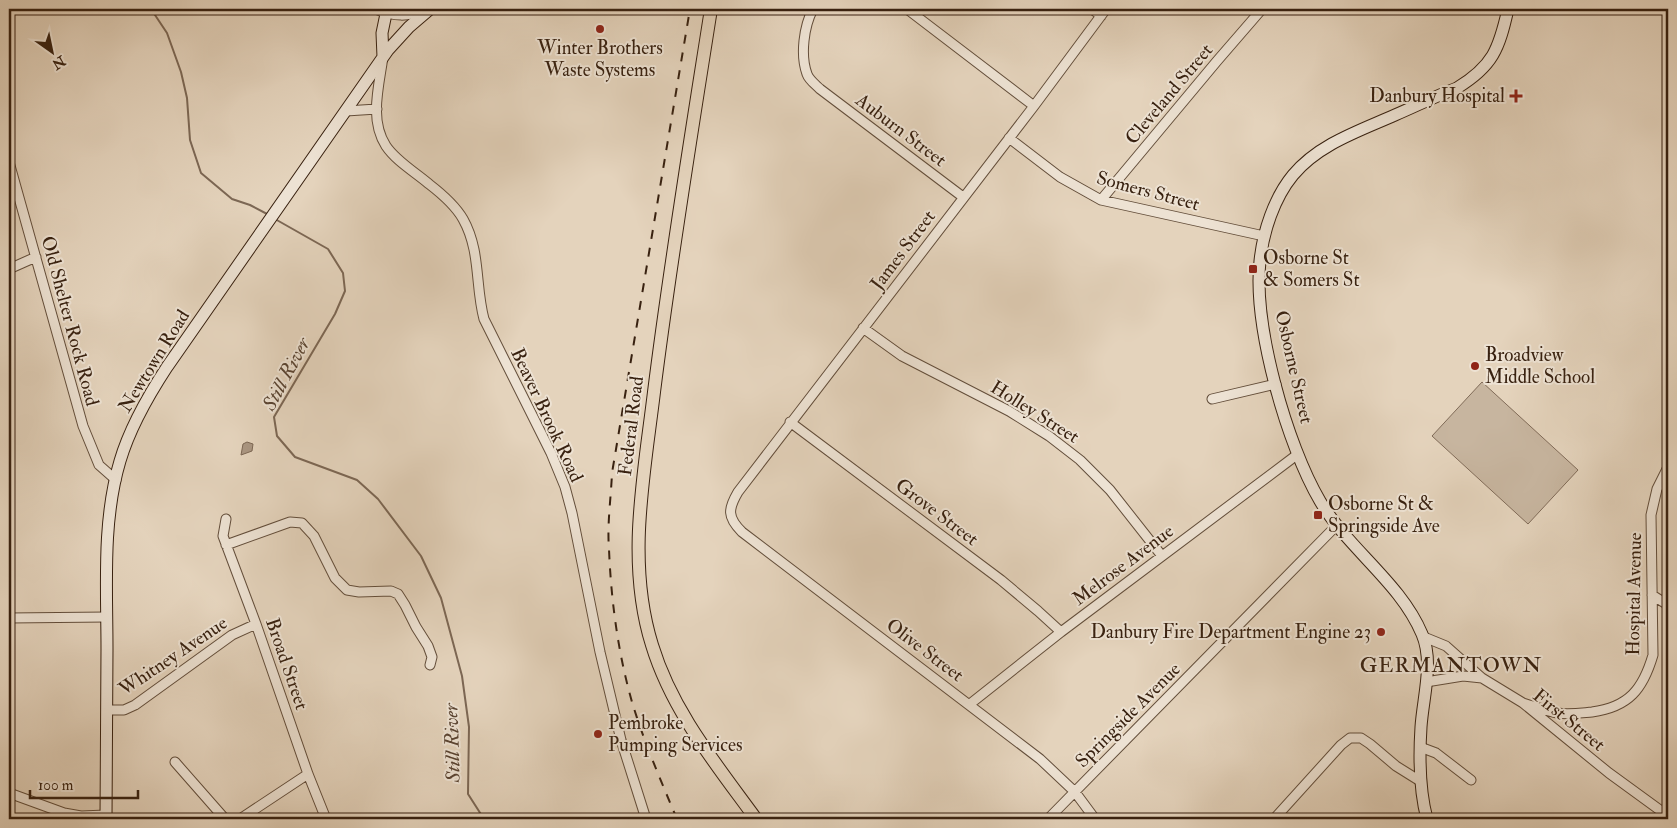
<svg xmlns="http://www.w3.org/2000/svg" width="1677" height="828" font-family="'IM FELL Double Pica',serif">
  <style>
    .green { fill: #c7b59f; stroke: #806b58 }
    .water { fill: #aa9682; stroke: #7c6754 }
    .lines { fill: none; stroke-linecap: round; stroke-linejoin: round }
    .stream { stroke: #7c6754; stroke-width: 2 }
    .street-casing { stroke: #634e3b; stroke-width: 11 }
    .secondary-casing { stroke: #382110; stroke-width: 13 }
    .primary-casing { stroke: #382110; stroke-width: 14 }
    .street { stroke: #ede2d3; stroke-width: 9 }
    .secondary { stroke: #ede2d3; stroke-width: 11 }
    .primary { stroke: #e4d3bc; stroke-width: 12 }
    .rail { stroke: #382110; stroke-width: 2; stroke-dasharray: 9 9; stroke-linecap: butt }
    .poi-dot { fill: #8f2418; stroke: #ede2d3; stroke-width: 2 }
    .labels { text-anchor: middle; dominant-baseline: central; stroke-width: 4; stroke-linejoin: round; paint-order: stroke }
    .poi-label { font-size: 19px; fill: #382110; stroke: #ede2d3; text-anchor: start }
    .street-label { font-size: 19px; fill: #382110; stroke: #ede2d3 }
    .water-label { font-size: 20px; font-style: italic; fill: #5a4432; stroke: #ede2d3 }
    .quarter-label { font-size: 21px; letter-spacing: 1px; fill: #382110; stroke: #ede2d3 }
  </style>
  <rect width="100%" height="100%" fill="#e4d3bc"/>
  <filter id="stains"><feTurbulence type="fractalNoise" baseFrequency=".004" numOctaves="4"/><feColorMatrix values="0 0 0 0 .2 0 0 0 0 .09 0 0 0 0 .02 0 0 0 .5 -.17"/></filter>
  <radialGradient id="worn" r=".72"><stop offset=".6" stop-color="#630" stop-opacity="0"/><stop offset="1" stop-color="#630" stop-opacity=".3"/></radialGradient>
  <path class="green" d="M1482,382L1578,470L1528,524L1432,436Z"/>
  <path class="water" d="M247,442L253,444L252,451L241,455L243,444Z"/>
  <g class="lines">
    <path class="stream" d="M151,9L167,33L181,72L187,98L190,140L201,173L232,199L250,205L269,215
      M275,219L328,249L343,273L345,291L335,314L274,417L277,436L295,457L357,480L378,499L421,556L441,598L462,676L469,727L468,794L484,819"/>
    <defs>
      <path id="street" d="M375,9C395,17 407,17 427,10
        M813,9C804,26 800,55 807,74C809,80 816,85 820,89L963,197
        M907,9L1034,106
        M1092,9L1101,16
        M383,57C379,86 369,120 386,146C396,161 415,172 429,184C442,194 455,205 463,219C481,251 475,286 484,319L551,453L565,487L572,513L600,652L621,740L646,819
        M346,111L377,109
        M1009,138L1060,177L1101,200L1264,236
        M9,162L83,426L99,465L116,480
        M1101,200L1217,61L1262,9
        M9,269L36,257
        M863,328L902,356L1009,411L1049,436L1080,460L1110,490L1162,556
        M1212,399L1276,384
        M790,422L1001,580L1038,611L1061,632
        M226,519L223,536L256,624L308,774L326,819
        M226,545L290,522L302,523L314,536L335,578L347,590L359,592L391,591L398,594L405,605L416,627L428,646L432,657L430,665
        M1652,595L1668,605
        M9,618L107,617
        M1424,637L1446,646L1482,678L1523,703L1609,773L1668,816
        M1426,682L1463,676L1482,678
        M1523,703C1534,706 1546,711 1557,713C1569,715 1581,713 1592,712C1629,707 1643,689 1653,655L1651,515L1657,489L1668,467
        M970,704L1061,632L1298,454
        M108,710H124L135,705L232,635L256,624
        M1420,747L1436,753L1471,780
        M175,762L225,819
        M9,793L64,813L81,816L106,815
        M240,819L308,774
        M1048,819L1336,526
        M1095,819L1075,792L1040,759L742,532C727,517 728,509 738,492L1034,106L1106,9
        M1274,819L1341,745L1350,738H1361L1370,744L1396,766L1420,781"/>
      <path id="secondary" d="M383,57L382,33L387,9
        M106,819C106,763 107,706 107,649C107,587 102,521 120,461C130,427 148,396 167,367L388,50L409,27L430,9
        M1427,819C1419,789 1419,758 1421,727C1423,697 1434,662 1422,634C1400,582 1348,549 1320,501C1287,445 1253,326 1260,261C1263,232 1274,198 1293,175C1319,144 1359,131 1395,115C1416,106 1436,96 1457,88C1493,66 1499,49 1508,9"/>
      <path id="primary" d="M711,9C691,136 670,264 654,392C644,476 626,562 652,645C672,711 716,764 756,819"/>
    </defs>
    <use href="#street" class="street-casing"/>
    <use href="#secondary" class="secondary-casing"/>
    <use href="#primary" class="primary-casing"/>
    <use href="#street" class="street"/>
    <use href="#secondary" class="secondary"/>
    <use href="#primary" class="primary"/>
    <path class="rail" d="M677,819C661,781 644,742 632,702C618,653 611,600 609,549C607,524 611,498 612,473L690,9"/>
  </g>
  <g class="poi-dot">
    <circle cx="600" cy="29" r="5"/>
    <path d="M1513.5 88.5h5v5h5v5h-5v5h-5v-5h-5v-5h5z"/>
    <rect x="1248" y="264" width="10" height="10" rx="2.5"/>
    <circle cx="1475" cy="366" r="5"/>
    <rect x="1313" y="510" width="10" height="10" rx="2.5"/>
    <circle cx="1381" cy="632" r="5"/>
    <circle cx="598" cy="734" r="5"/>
  </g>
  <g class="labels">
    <g class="poi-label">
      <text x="600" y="48" text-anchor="middle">Winter Brothers<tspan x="600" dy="22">Waste Systems</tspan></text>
      <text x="1505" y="96" text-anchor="end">Danbury Hospital</text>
      <text x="1263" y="258">Osborne St<tspan x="1263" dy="22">&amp; Somers St</tspan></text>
      <text x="1485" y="355">Broadview<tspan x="1485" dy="22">Middle School</tspan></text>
      <text x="1328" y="504">Osborne St &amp;<tspan x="1328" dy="22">Springside Ave</tspan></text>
      <text x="1371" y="632" text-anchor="end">Danbury Fire Department Engine 23</text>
      <text x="608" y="723">Pembroke<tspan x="608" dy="22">Pumping Services</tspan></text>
    </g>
    <g class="street-label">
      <text transform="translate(1169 94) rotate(-50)">Cleveland Street</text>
      <text transform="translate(901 130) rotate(37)">Auburn Street</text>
      <text transform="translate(1148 191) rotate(15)">Somers Street</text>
      <text transform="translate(903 250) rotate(-53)">James Street</text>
      <text transform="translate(70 321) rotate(75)">Old Shelter Rock Road</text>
      <text transform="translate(154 361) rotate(-58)">Newtown Road</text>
      <text transform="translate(1294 367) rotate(77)">Osborne Street</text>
      <text transform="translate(1035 412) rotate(32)">Holley Street</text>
      <text transform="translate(547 415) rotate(65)">Beaver Brook Road</text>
      <text transform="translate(631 426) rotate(-83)">Federal Road</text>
      <text transform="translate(937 512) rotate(37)">Grove Street</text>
      <text transform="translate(1123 565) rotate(-37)">Melrose Avenue</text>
      <text transform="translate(1634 594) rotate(-89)">Hospital Avenue</text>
      <text transform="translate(925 650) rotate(37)">Olive Street</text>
      <text transform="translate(173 656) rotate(-34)">Whitney Avenue</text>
      <text transform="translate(287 664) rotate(71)">Broad Street</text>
      <text transform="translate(1128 715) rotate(-45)">Springside Avenue</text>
      <text transform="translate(1569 720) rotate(39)">First Street</text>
    </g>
    <g class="water-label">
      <text transform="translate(286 374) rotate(-62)">Still River</text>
      <text transform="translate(452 743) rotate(-92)">Still River</text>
    </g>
    <g class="quarter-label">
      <text x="1451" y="665">GERMANTOWN</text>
    </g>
  </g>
  <rect width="1677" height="828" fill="none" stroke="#e4d3bc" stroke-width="30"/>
  <rect x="10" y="10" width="1657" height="808" fill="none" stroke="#382110" stroke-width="2.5"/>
  <rect x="15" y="15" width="1647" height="798" fill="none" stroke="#382110"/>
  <g transform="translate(52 52) rotate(147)" stroke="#ede2d3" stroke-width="4" paint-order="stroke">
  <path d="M0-4L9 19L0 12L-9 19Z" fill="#382110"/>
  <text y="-8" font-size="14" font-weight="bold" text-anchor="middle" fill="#382110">N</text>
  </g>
  <path d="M30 790v8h108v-8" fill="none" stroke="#382110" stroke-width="2.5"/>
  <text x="38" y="790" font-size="15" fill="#382110" stroke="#ede2d3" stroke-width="4" paint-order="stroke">100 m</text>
  <rect width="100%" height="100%" filter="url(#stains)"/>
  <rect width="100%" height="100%" fill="url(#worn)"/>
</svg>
